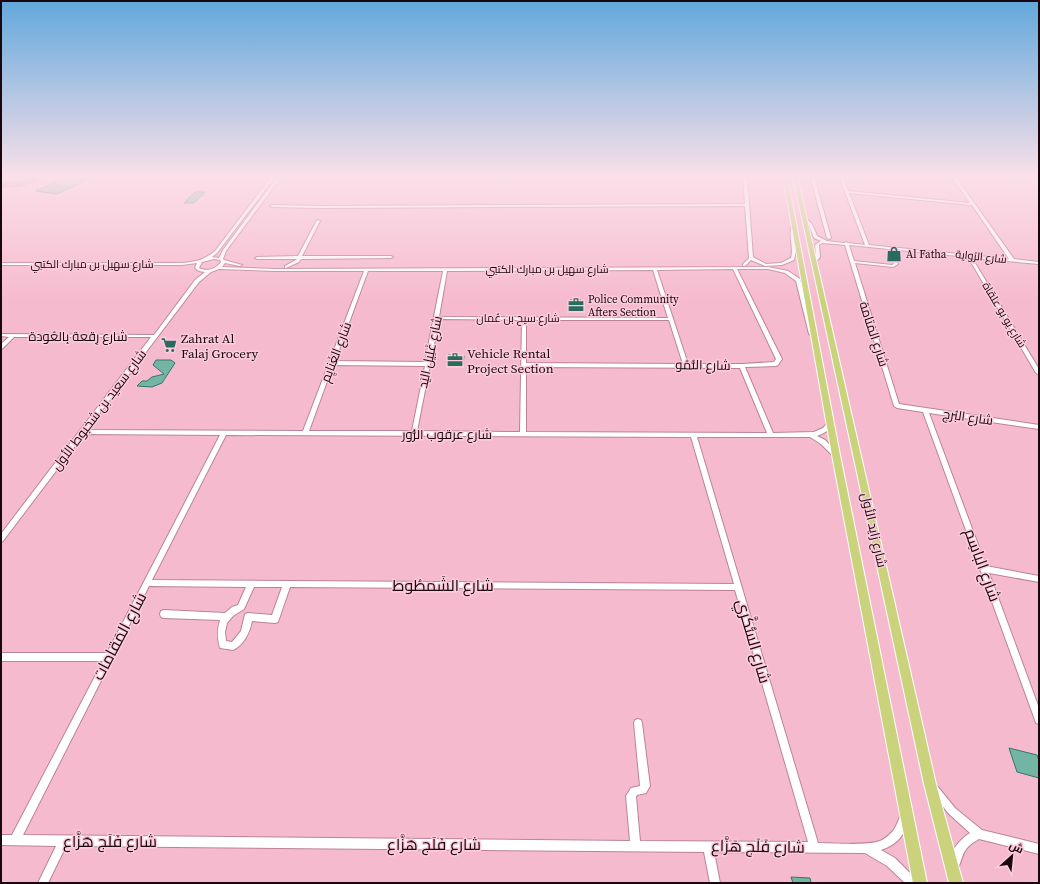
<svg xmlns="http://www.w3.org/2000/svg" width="1040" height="884" font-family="'Source Serif 4',Cairo,serif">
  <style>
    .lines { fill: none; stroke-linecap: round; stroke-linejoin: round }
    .taxiway { fill: #a87b8c; fill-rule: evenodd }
    .building { fill: #72b5a4; stroke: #337767 }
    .minor-casing { stroke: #bb8397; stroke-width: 2 }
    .major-casing { stroke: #fff; stroke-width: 2 }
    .minor { fill: #fff; fill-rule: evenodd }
    .major { fill: #cad37c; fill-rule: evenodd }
    .labels { text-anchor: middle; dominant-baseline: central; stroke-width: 3; stroke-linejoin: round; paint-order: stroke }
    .far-poi-label { font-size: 11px; fill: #19060e; stroke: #fccbdc; text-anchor: start }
    .far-street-label { font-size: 11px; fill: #19060e; stroke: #fccbdc }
    .street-label { font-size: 13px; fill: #19060e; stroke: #fccbdc }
    .poi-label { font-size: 13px; fill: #19060e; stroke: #fccbdc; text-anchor: start }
    .near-street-label { font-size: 16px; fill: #19060e; stroke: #fccbdc }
  </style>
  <rect width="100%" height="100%" fill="#f6bacf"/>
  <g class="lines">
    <path class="taxiway" d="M33,176H47L45,178L20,187L1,188V182L19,181Z"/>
  </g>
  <path class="building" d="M69,176H95L57,194L36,191Z
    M195,192H205L194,203H184Z
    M570,300H581L582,309H571Z
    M448,355L464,356L463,364H447Z
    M156,360H171L175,363L162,383L152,387L137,386L142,381H147L152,377L164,374L153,365Z
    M1009,748L1037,755L1039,760V778L1017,772Z
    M791,877L810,878L811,883H793Z"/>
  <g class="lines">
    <defs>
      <path id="minor" d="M272,176H276L217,253L212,257L219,258L223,250L278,176H282L226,251L223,259L224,260L242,265L240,266L225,263L222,267L275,269L768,267L788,271L800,279L813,334L811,335L809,334L796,281L785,273L768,269H737L782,359L778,365L776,366L745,367L773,433L814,432L823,428L829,421H833L834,422C830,430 825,433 817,436L825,440L838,453L839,455L838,457H834L821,444L810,437H697L818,843C835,843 865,846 880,841C885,839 889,835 893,831C897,826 898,820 901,815L904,813L907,815L909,818C904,836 898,844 881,850L895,858L916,879L917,883H905L887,866L865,853L714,852L720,883H710L704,852L66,846L48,883H38L56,846L1,845V835H12L103,661H1V653H107L220,435L84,434L3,541L1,542V534L151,337H14L3,348L1,349V344L9,337L1,336V334L154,335L195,280L205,272C202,272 198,271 195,268L197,263L182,265H1V263H182C198,261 202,261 215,251ZM214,259L220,260L221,262C216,269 207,272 199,268L202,262ZM219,269L275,271H364L303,431L87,430L199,282L211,272ZM733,269L776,359L774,362L742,364H688L657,270ZM653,270L668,318L439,317L447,271ZM368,271H443L425,362L335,361ZM439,319L522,320L520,432L417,431ZM526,320H669L683,364L526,363ZM333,365L425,366L412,431H309ZM526,367L740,368L767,433L526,432ZM226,435L691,437L734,584L152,580ZM149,586L246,587L238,605L232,607L225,613L164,610L161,611L160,614L161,617L164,618L220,620C217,630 217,638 220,648L233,650C244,645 250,632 252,621L275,623L278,622L290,587L735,590L808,842L640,841L636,797L637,795L646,793L650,786L642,723L641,720L638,719L635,720L634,723L640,786L631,788L626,796L630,841L23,835ZM254,587H282L272,615L248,613L245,614L241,631L232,642L226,641L225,632L227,623L233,616L244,609Z
        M743,176H747L753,257L766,264L781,263L791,258C794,247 788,236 792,225L794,224L796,225C791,237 798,248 794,260L782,265L765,266L751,260L745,266H743V264L749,258L745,206L320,208L272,207L270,206L272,205L320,206L745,204Z
        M810,176H814L831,238L830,239L827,238Z
        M839,176H843L848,191L970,203L951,176H955L1014,259L1039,262V264L972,258L1039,369V375L1036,373L968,257L849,245L854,261L892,265L894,264L891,259L893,258H894L898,264L893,267L855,263L899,404L1039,425V429L929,413L986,566L1039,576V582L989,573L1039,708V724L1036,723L1035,720L923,412L897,408L894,406L845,245L822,243L819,245L820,257L815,263L812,262L816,257L815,245L821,241L814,238L809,225L804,221V219C812,220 814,229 817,236L827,241L844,243L846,242L848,243L865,245ZM849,193L972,205L1009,259L869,245Z
        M317,220L320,221L302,256H391L393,257L391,258L301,259L299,262L286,268H285V266L296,260L297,259H257L255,258L257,257L298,256Z
        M935,785L938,787L955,808L982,830L1039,844V854L979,839C963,848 964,853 958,869L954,870L950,869C945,856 960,839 970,833L949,814L932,793L930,790L932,787Z"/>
      <path id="major" d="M783,176H787L840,455L927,883H913L832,455Z
        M793,176H797L936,784L963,883H949L924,784Z"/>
    </defs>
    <use href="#minor" class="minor-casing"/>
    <use href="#major" class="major-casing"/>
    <use href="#minor" class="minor"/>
    <use href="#major" class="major"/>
  </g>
  <linearGradient id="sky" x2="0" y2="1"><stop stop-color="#61a8dc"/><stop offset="0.59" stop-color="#fbe0e9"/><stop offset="1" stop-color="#fbe0e9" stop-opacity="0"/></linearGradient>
  <rect width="1040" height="300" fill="url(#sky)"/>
  <defs>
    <symbol id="shop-bare" viewBox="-9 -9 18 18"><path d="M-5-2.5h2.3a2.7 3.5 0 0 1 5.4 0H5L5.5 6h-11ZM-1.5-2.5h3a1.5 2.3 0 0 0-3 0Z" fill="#296c5e" stroke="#fccbdc" stroke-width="2.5" paint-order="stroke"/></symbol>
    <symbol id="office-bare" viewBox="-9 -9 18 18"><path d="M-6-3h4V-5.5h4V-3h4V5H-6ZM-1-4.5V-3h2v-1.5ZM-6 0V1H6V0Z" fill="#296c5e" stroke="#fccbdc" stroke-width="2.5" paint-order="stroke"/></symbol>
    <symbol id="supermarket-bare" viewBox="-9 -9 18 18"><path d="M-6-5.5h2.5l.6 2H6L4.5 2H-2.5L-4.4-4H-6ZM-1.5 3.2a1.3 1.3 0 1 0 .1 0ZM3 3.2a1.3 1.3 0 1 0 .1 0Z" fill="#296c5e" stroke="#fccbdc" stroke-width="2.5" paint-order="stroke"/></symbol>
  </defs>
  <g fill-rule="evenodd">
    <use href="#shop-bare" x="883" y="243" width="22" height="22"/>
    <use href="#office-bare" x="565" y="294" width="22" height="22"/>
    <use href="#supermarket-bare" x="158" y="334" width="22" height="22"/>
    <use href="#office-bare" x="444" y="349" width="22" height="22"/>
  </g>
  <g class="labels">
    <g class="far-poi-label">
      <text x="906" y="254">Al Fatha</text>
      <text x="588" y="299">Police Community<tspan x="588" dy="13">Afters Section</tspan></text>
    </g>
    <g class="far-street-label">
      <text transform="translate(981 257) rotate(6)">شارع الرُواية</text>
      <text x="92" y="264">شارع سهيل بن مبارك الكتبي</text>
      <text x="547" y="269">شارع سهيل بن مبارك الكتبي</text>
      <text transform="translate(1004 315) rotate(59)">شارع يو بو علقاة</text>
      <text x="518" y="318">شارع سيح بن عُمان</text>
    </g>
    <g class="street-label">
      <text transform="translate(874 334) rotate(72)">شارع المَتامة</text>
      <text x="78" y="336">شارع رِقعة بِالعُودة</text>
      <text transform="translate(336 352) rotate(-69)">شارع الغَنايِم</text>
      <text transform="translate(430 352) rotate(-78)">شارع غَلِيل اليَد</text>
      <text transform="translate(703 365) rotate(1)">شارع النُّمُو</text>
      <text transform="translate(99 410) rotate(-53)">شارع سعيد بن شخبوط الأول</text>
      <text transform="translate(968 417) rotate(8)">شارع البُرج</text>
      <text x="447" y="434">شارع عرقوب الزُّور</text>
      <text transform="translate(874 530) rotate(77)">شارع زايد الأول</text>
    </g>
    <g class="poi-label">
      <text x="181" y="338">Zahrat Al<tspan x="181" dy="15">Falaj Grocery</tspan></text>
      <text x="467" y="353">Vehicle Rental<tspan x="467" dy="15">Project Section</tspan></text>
    </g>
    <g class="near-street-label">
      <text transform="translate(983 565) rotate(70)">شارع الباسِم</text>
      <text x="443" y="585">شارع الشَمطُوط</text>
      <text transform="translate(119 636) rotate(-62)">شارع المَقامات</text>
      <text transform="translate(754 641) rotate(74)">شارع السُّكَّري</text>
      <text x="110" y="841">شارع فَلَج هَزَّاع</text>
      <text x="434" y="844">شارع فَلَج هَزَّاع</text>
      <text transform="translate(758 846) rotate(1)">شارع فَلَج هَزَّاع</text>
    </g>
  </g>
  <rect width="1040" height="884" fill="none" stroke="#19060e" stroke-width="4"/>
  <g transform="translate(1012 856) rotate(27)" stroke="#fccbdc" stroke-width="3" paint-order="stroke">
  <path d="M0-3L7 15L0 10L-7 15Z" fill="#19060e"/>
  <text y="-6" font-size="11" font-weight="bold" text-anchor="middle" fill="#19060e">ش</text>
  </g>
</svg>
